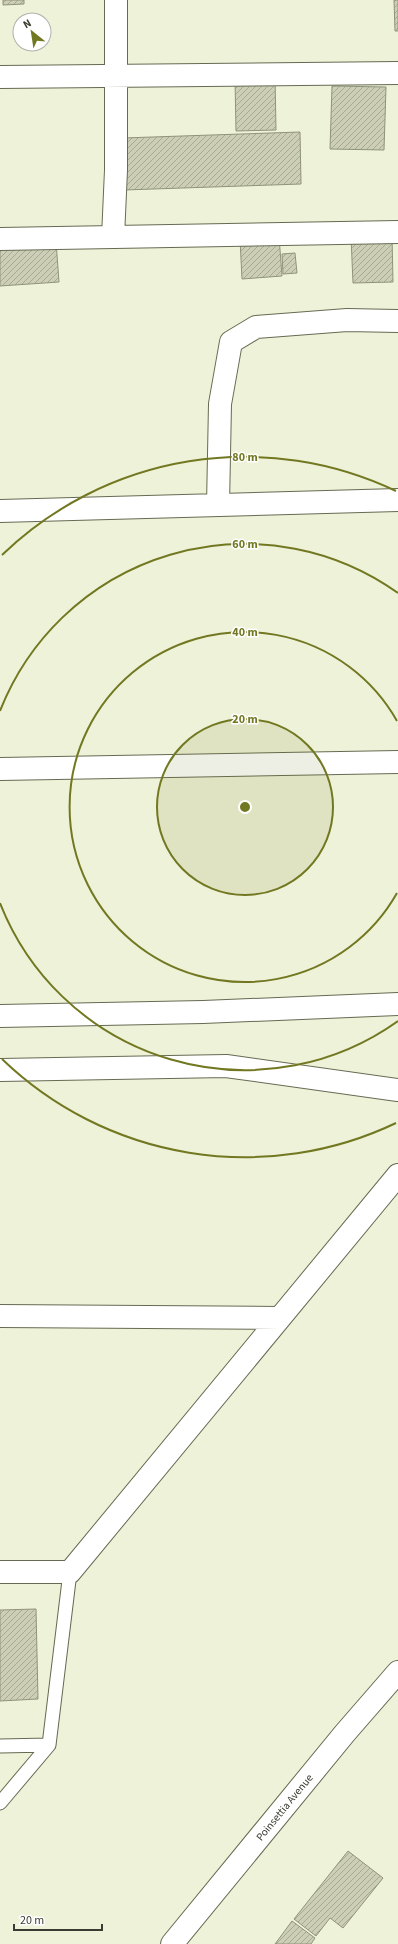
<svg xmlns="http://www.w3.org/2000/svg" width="398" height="1944" font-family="'Source Sans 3',sans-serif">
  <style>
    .building { fill: url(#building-hatch); stroke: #90937b }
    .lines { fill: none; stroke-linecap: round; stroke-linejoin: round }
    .service-casing { stroke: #676a53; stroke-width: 15 }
    .minor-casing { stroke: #676a53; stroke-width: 24 }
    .tertiary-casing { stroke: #676a53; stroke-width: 24 }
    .secondary-casing { stroke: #676a53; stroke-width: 24 }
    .service { stroke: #fff; stroke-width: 13 }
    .minor { stroke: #fff; stroke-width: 22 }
    .tertiary { stroke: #fff; stroke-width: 22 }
    .secondary { stroke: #fff; stroke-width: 22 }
    .ring { fill: none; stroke: #727821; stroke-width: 2 }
    .labels { text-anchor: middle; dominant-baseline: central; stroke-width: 3; stroke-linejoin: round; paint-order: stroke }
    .street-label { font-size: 11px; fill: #3a3b31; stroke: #fff }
    .centre { fill: #727821; stroke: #fff; stroke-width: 2 }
    .ring-label { font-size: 12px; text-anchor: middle; font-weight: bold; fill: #727821; stroke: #fff; stroke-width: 3; stroke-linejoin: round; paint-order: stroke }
  </style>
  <defs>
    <pattern id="building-hatch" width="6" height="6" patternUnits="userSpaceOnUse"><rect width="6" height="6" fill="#cccfb6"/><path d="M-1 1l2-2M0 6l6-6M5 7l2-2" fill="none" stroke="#a7a995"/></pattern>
  </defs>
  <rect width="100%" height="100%" fill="#eef2d8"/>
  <path class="building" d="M3,0H24V4L3,5Z
    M394,0H398V31H395Z
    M275,77L276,130L236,131L235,79Z
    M332,86L386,87L384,150L330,149Z
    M300,132L301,184L124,190L123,138Z
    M279,236L282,276L242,279L240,239Z
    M392,236L393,282L353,283L351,237Z
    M56,241L59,282L0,286V245Z
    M295,253L297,273L283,274L282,254Z
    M36,1609L38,1699L0,1701V1610Z
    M348,1851L383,1878L343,1928L330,1918L316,1936L294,1919Z
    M292,1921L315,1938L311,1944H275Z"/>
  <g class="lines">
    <defs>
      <path id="service" d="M0,1746L49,1745
        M0,1803L49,1745L70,1572"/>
      <path id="minor" d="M0,77L398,73
        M113,237L116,170V0
        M0,239L398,232
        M0,1016L203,1012L398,1004
        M0,1070L226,1066L398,1090"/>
      <path id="tertiary" d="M218,505L220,404L231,342L256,327L347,320L398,321
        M0,511L398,500
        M0,769L398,762
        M0,1316L280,1318
        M0,1572H70L398,1175"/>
      <g id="secondary">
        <path id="s1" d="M172,1944L345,1733L398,1672"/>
      </g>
    </defs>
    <use href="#service" class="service-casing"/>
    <use href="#minor" class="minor-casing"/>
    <use href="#tertiary" class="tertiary-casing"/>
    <use href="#secondary" class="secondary-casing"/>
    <use href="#service" class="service"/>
    <use href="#minor" class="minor"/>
    <use href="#tertiary" class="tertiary"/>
    <use href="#secondary" class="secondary"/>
  </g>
  <circle cx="245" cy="807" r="88" fill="#727821" fill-opacity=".12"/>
  <g class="ring">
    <circle cx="245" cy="807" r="88"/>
    <path d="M397 893A175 175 0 1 1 397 721"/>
    <path d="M398 1021A263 263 0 0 1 0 903M0 711A263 263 0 0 1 398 593"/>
    <path d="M396 1123A350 350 0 0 1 2 1059M2 555A350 350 0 0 1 396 491"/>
  </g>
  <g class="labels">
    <g class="street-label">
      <text stroke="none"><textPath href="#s1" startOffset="177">Poinsettia Avenue</textPath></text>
    </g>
  </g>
  <circle cx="245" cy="807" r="6" class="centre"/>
  <g class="ring-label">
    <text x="245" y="461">80 m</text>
    <text x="245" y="548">60 m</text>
    <text x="245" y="636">40 m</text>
    <text x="245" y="723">20 m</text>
  </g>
  <g transform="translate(32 32) rotate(330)"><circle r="19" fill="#ffffff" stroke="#b0b1ad"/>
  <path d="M0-3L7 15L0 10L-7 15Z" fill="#727821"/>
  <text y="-6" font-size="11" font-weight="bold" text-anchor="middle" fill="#3a3b31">N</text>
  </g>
  <path d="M14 1924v6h88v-6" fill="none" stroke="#3a3b31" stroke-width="2"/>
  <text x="20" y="1924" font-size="12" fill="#3a3b31" stroke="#ffffff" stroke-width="3" paint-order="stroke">20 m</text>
</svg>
